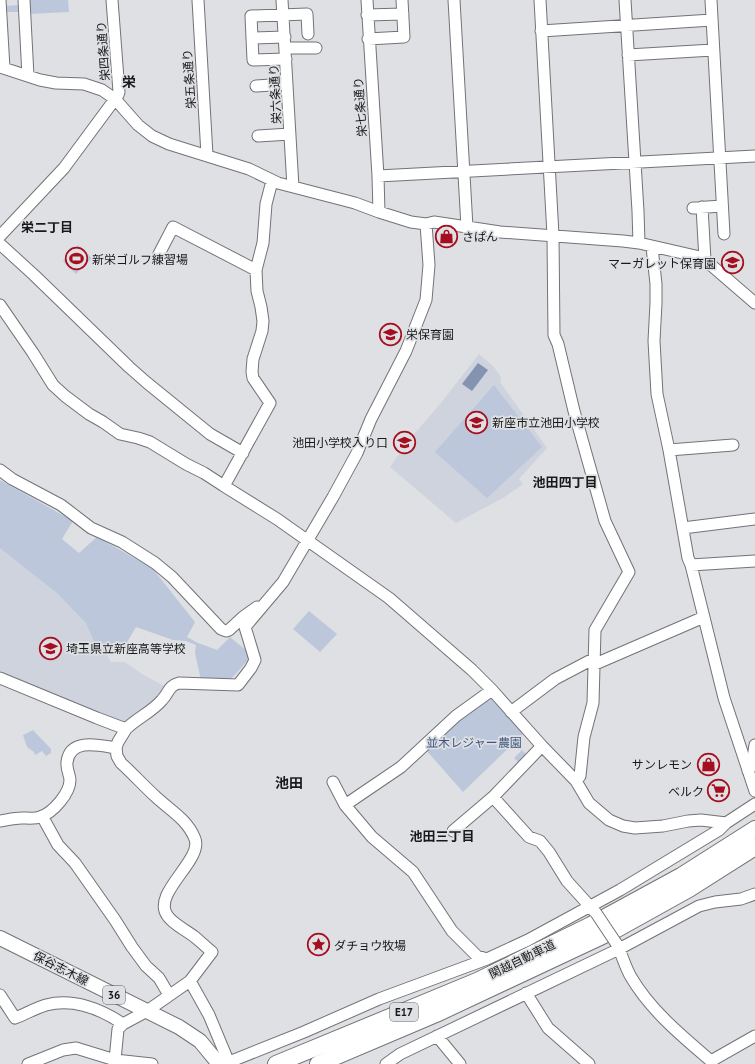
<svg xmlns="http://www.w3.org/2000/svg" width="755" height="1064" font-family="'PT Sans','Noto Sans JP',sans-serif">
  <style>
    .built { fill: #ced3dd }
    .green { fill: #bcc7db }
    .water { fill: #8493af }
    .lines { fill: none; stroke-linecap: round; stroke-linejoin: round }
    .minor-casing { stroke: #717376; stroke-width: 13 }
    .major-casing { stroke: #717376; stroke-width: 16 }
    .highway-casing { stroke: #717376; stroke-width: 18 }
    .minor { stroke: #fff; stroke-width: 11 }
    .major { stroke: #fff; stroke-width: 14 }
    .highway { stroke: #fff; stroke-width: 16 }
    .minor-bridge-casing { stroke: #717376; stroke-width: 13; stroke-linecap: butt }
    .minor-bridge { stroke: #fff; stroke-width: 11 }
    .labels { text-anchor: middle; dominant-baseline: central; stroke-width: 3.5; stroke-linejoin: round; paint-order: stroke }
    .shield { fill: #dee0e3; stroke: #535556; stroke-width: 1 }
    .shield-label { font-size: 11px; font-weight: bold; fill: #18191a }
    .street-label { font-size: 12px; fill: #18191a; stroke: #dee0e3 }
    .poi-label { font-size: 12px; fill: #18191a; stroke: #dee0e3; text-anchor: start }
    .park-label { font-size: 12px; fill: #3f5680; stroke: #dee0e3 }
    .neighbourhood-label { font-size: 13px; font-weight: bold; fill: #18191a; stroke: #dee0e3 }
    .quarter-label { font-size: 14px; font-weight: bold; fill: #18191a; stroke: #dee0e3 }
  </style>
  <rect width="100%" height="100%" fill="#dee0e3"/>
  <path class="built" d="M479,354L494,367L501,377L500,382L547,448L519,479L523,484L503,498L456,523L390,467L409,440L441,403Z
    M0,546L76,608L95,634L111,662H125L142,674L166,687L158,699L126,722L121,723L0,671Z"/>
  <path class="green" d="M28,0H68L69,12L29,14Z
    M20,5V12H4V6Z
    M78,245L92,258L76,274L63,261Z
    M494,385L542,447L487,498L435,452Z
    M0,480L73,521L62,539L79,553L97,537L152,568L195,622L187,637L198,643L217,650L230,637L247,651L249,659L232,678L201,680L195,653L196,645L186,641L173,640L136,627L126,644L100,655L86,623L57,593L0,548Z
    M309,611L337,634L320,652L293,629Z
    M490,696L523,734L463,792L426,750L460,717Z
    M33,730L51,749V753L46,756L42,751L35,755L34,752L27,747L23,735Z
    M522,750L529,757L521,765L514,758Z"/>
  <path class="water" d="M478,363L488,370L472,391L462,384Z"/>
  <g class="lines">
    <defs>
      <path id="minor" d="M0,0L4,68
        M24,0L28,76
        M198,0L207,155
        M282,0L293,187
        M367,0L378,176L379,212
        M454,0L467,227
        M540,0L553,235L554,335L558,344L574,411L605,521L629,572L595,630L593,703L584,737L580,776L576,781
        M625,0L638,211L639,243
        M711,0L724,234
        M367,15L403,14
        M541,31L712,20
        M252,38L285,37
        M368,39L404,37L402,0
        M285,48H316
        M628,55L713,50
        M286,59L253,60L251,16L307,14L308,34
        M0,67L40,80L56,83L84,84L102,90L115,99L138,125L152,136L169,144L249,169L278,183L355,203L379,212L411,222L426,224L434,222L500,232L623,241L639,243L700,257L711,265L755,303
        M256,86L287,84
        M258,136L290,134
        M378,176L755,156
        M272,181L266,204L263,243L256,270L257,291L261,307L263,321L262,331L253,359L252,372L253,378L270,403L224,486L277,519L389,598L472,670L492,690L542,746L576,781L589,803L609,820L623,826L635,828L663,826L688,821L701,820L726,823
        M702,207L705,260
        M693,208L722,206
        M0,236L64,168L118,95L119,92L112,0
        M0,244L34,275L129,367L146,382L210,434L243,453
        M652,247L656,284V303L654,341L657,394L669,450L688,558L691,565L724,698L755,791
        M159,254L173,227L256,270
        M0,305L33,353L53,385L65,396L89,414L103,422L120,434L138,438L150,442L186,464L204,473L224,486
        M669,450L733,445
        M0,470L12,479L61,505L91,528L122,542L155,563L172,577L221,629L226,631L229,630L243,617L257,607
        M683,528L755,519
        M691,565L755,561
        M593,665L704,617
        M0,678L97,718L126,729C137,718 152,712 162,700C169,693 168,686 179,683L238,685L251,668L255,660L245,627L283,582L333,497L357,453L371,419L406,351L426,300L429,265L426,224
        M511,712L555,679L593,659
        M748,771L752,765L755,745
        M333,782L345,805L372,837L413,872L452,931L477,956L487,959
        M493,797L529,837L540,841L549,852L567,881L595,912
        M345,805L401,767L456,716L492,690
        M42,816L58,845L75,863L115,920L132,947L146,966L159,978L169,995
        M0,821C7,820 14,818 22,818C27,818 35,819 40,817C53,813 70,793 70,780C70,775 66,769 67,762C70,738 98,745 116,748L118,742L126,729
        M453,831L493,797L542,746
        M616,943C622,954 625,967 631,977C651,1011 682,1036 711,1061L755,1036
        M190,981L209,1015L229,1063
        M526,993L548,1028L589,1064
        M0,995L15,1018C25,1014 36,1008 46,1005C73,998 101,1009 123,1024L147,1011L190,981L212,952C206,947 201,942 196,938C188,931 172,924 167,915C152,893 203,860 195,839C188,820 170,810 156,797C144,786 133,774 121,763L117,756L116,748
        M437,1036L460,1064
        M115,1060L118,1029L123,1024
        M28,1064L63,1050L76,1048L115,1060L152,1064
        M224,1064L304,1032L379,999L487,959L528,940L620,890L719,830L726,823L755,804
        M386,1064L400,1054L619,949L699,906L715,902L741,899L755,894"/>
      <path id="major" d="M0,938L179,1027L200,1041L219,1064"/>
      <path id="highway" d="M276,1064L477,981L591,925L681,876L755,829
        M318,1064L436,1014L617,929L689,889L755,847"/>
    </defs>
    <use href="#minor" class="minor-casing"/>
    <use href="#major" class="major-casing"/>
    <use href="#highway" class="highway-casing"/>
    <use href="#minor" class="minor"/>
    <use href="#major" class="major"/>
    <use href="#highway" class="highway"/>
    <defs>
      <path id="minor-bridge" d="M596,913L616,943"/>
    </defs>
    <use href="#minor-bridge" class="minor-bridge-casing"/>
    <use href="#minor-bridge" class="minor-bridge"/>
  </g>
  <defs>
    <symbol id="shop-ring" viewBox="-11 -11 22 22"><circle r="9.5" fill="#dee0e3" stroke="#a60e1f" stroke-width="1.5"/><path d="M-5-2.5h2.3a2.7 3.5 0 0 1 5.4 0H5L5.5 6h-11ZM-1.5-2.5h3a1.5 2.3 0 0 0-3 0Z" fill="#a60e1f"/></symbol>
    <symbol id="stadium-ring" viewBox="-11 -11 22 22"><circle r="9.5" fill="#dee0e3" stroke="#a60e1f" stroke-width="1.5"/><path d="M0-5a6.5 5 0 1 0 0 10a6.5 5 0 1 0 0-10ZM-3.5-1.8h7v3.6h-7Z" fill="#a60e1f"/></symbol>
    <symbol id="school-ring" viewBox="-11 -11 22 22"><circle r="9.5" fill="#dee0e3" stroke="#a60e1f" stroke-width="1.5"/><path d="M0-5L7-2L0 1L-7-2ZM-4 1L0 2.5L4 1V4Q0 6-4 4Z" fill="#a60e1f"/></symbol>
    <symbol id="supermarket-ring" viewBox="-11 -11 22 22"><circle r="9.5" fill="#dee0e3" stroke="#a60e1f" stroke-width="1.5"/><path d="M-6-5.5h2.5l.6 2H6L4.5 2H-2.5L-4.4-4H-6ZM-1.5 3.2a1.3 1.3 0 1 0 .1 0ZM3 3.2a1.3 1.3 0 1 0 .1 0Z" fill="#a60e1f"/></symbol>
    <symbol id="sight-ring" viewBox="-11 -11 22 22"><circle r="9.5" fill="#dee0e3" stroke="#a60e1f" stroke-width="1.5"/><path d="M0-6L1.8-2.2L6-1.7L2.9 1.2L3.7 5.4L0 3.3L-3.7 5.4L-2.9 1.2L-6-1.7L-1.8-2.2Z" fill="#a60e1f"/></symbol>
  </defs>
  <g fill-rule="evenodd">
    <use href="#shop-ring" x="434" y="224" width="25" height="25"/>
    <use href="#stadium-ring" x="64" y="246" width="25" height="25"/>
    <use href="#school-ring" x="720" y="250" width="25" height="25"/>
    <use href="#school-ring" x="378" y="322" width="25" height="25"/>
    <use href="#school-ring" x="464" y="410" width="25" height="25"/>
    <use href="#school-ring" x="392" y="430" width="25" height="25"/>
    <use href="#school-ring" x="38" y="636" width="25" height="25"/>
    <use href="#shop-ring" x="696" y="752" width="25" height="25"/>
    <use href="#supermarket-ring" x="706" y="778" width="25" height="25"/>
    <use href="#sight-ring" x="306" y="932" width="25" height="25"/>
  </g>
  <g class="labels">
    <g class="shield">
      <rect x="103" y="986" width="22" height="18" rx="3"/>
      <rect x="390" y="1003" width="28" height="18" rx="3"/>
    </g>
    <g class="shield-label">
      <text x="114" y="995">36</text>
      <text x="404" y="1012">E17</text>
    </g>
    <g class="street-label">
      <text transform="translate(103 51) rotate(-94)">栄四条通り</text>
      <text transform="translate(189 79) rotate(-94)">栄五条通り</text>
      <text transform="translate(275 94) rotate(-93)">栄六条通り</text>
      <text transform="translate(360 107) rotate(-94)">栄七条通り</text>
      <text transform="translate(522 959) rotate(-26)">関越自動車道</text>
      <text transform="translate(61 968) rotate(27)">保谷志木線</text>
    </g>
    <g class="poi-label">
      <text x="462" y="236">さぱん</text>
      <text x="92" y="259">新栄ゴルフ練習場</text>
      <text x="716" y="263" text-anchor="end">マーガレット保育園</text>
      <text x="406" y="334">栄保育園</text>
      <text x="492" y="422">新座市立池田小学校</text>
      <text x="388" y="442" text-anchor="end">池田小学校入り口</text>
      <text x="66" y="648">埼玉県立新座高等学校</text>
      <text x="692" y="764" text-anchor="end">サンレモン</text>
      <text x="704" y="791" text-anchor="end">ベルク</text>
      <text x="334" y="945">ダチョウ牧場</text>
    </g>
    <g class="park-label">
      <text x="474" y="742">並木レジャー農園</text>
    </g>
    <g class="neighbourhood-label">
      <text x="47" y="227">栄二丁目</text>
      <text x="565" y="482">池田四丁目</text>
      <text x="442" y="836">池田三丁目</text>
    </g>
    <g class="quarter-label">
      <text x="129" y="82">栄</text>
      <text x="289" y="783">池田</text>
    </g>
  </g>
</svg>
